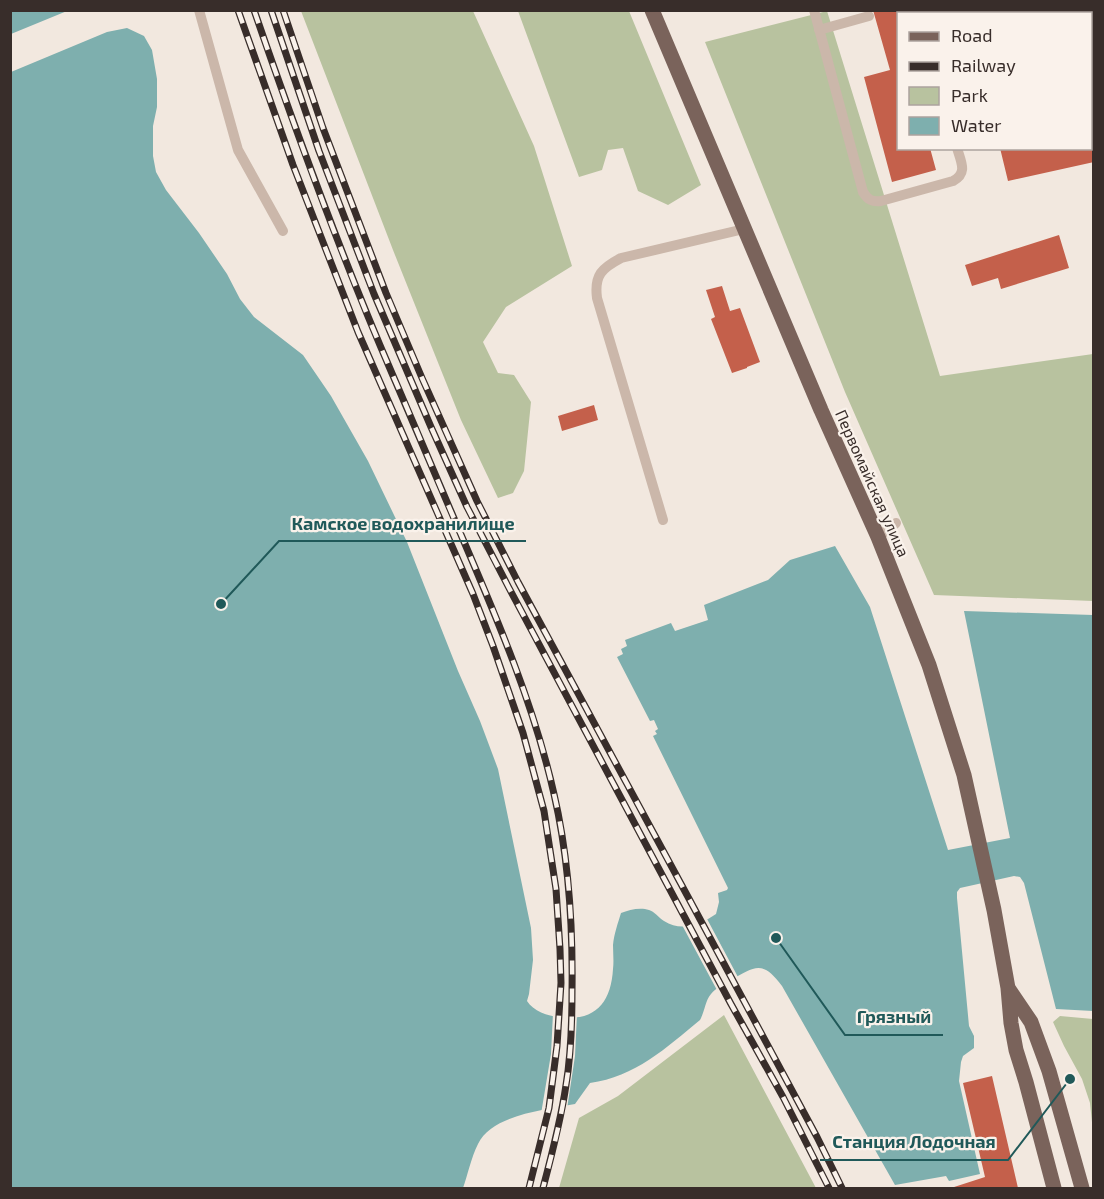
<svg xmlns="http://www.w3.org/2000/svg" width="1104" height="1199" font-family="'Exo 2',sans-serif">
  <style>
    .green { fill: #b8c29f }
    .water { fill: #7eafae }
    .pier { fill: #f2e8df }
    .building { fill: #c4604b }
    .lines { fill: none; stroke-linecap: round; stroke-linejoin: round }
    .lane { stroke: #cbb7aa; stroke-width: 10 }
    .primary { stroke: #7a635b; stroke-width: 15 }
    .rail-casing { stroke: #382d2a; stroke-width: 7 }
    .rail { stroke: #faf2eb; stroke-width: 4.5; stroke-dasharray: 14; stroke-linecap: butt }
    .labels { text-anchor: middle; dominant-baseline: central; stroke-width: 4.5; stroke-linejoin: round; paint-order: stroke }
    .street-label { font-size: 16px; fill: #382d2a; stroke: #faf2eb }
    .leader { fill: none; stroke: #205959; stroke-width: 2 }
    .callout-dot { fill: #205959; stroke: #faf2eb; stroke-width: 2 }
    .callout-label { font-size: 18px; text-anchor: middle; font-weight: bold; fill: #205959; stroke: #faf2eb; stroke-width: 4.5; stroke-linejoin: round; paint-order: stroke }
  </style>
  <rect width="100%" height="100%" fill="#f2e8df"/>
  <path class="green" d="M301,11H473L534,146L572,266L506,307L483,342L498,373L514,375L531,402L524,471L513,493L498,498L461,420L393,250Z
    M518,11H629L701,185L668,205L638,191L623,148L608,150L602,170L579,177Z
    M827,11L940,376L1093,354V601L934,595L845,392L705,42Z
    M724,1015L816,1188H559L579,1118L618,1096Z
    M1060,1016L1093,1019V1132L1090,1103L1082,1079L1064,1046L1053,1022Z"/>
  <path class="water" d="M11,10H67V11L11,34Z
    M127,28L144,36L152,50L157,79V107L153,126V156L156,172L166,190L199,233L227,274L240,299L254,317L303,355L331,396L368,461L407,542L458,671L480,721L498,769L531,928L533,960L529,994L527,1001C533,1011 548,1016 559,1017C595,1022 611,1003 613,969C614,961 613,953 613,945C614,934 618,923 621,913C629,910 640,907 649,910C654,911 659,918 664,921C681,932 700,925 716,914L719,902L718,893L727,890L728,888L653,736L657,734L655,731L658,729L654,720L650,721L617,657L623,654L621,649L627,646L625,640L671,623L675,631L708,620L704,605L768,580L790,560L835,546L870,607L948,850L1010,838L964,611L1093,615V1011L1056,1009L1024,883L1020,877L1014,876L960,888L957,892V898L969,1026L974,1036V1048L963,1056L961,1062L959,1081L980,1174L949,1181L946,1176L895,1185L782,986C763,960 755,966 731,980C724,984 716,988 711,994C705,1001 705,1011 700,1020C666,1048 635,1077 590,1083L575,1104C546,1110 492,1114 478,1144C471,1158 468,1174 463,1188H11V72L107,32Z"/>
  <path class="pier" d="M706,917L739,979L718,992L682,925L695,922Z
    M553,1013L564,1015L577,1014L575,1056L567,1109L541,1114L551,1054Z"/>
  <path class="building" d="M873,10H921V14H898V148H930L936,170L892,182L864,77L890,70Z
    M1090,123H1094V162L1008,181L1000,148H1090Z
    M1059,235L1069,268L1001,289L998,278L972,286L965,265Z
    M722,286L730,311L740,308L760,362L747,367V368L732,373L711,319L715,317L706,290Z
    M594,405L598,420L562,431L558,416Z
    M992,1076L1018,1188H951L985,1177L963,1083Z"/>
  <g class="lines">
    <path class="lane" d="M199,10L238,150L283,231
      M814,10L863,192C868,200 872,202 881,201L953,181C968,173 961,162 957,148
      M929,10L930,14
      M819,30L869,16
      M663,520L597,298C594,275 602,268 621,258L744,229
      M878,537L896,523"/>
    <path class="primary" d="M652,10L821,410L878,537L929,665L964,775L994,910L1008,988L1011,1023L1016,1050L1026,1082L1054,1188
      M1008,988L1031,1022L1049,1071L1082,1188"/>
    <defs>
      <path id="rail" d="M238,10L293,165L358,332L473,594L493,646L523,733L544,811L556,889L560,949L561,983L557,1046L549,1108L529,1188
        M254,10C296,132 340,253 391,371C415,426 438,482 462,537C498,621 534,705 554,794C569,859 573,926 572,992C572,1023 571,1055 566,1085C561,1120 552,1154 543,1188
        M271,10L319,151L374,294L431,427L467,507L509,588L731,1004L783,1097L829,1188
        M283,10L323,128L386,293L422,378L477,501L518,582L694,908L817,1137L842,1188"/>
    </defs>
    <use href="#rail" class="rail-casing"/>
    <use href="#rail" class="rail"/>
  </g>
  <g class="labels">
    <g class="street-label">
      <text transform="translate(873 483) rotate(66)">Первомайская улица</text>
    </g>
  </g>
  <path class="leader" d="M221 604L279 541H526M776 938L845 1035H943M1070 1079L1008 1160H820"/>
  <g class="callout-dot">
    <circle cx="221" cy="604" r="6"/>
    <circle cx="776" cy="938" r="6"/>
    <circle cx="1070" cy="1079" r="6"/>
  </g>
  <g class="callout-label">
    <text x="403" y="530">Камское водохранилище</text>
    <text x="894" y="1023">Грязный</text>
    <text x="914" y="1148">Станция Лодочная</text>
  </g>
  <rect width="1104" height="1199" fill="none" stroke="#382d2a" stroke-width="24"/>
  <rect x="897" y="12" width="195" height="138" fill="#faf2eb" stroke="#aca39e" stroke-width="1.5"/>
  <rect x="909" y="32" width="30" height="9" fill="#7a635b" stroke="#aca39e" stroke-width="1.5"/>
  <text x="951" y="42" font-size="18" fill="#382d2a">Road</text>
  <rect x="909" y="62" width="30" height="9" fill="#382d2a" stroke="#aca39e" stroke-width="1.5"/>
  <text x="951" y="72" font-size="18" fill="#382d2a">Railway</text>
  <rect x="909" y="87" width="30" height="18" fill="#b8c29f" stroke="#aca39e" stroke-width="1.5"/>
  <text x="951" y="102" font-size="18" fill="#382d2a">Park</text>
  <rect x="909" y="117" width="30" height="18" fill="#7eafae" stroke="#aca39e" stroke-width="1.5"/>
  <text x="951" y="132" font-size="18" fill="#382d2a">Water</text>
</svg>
